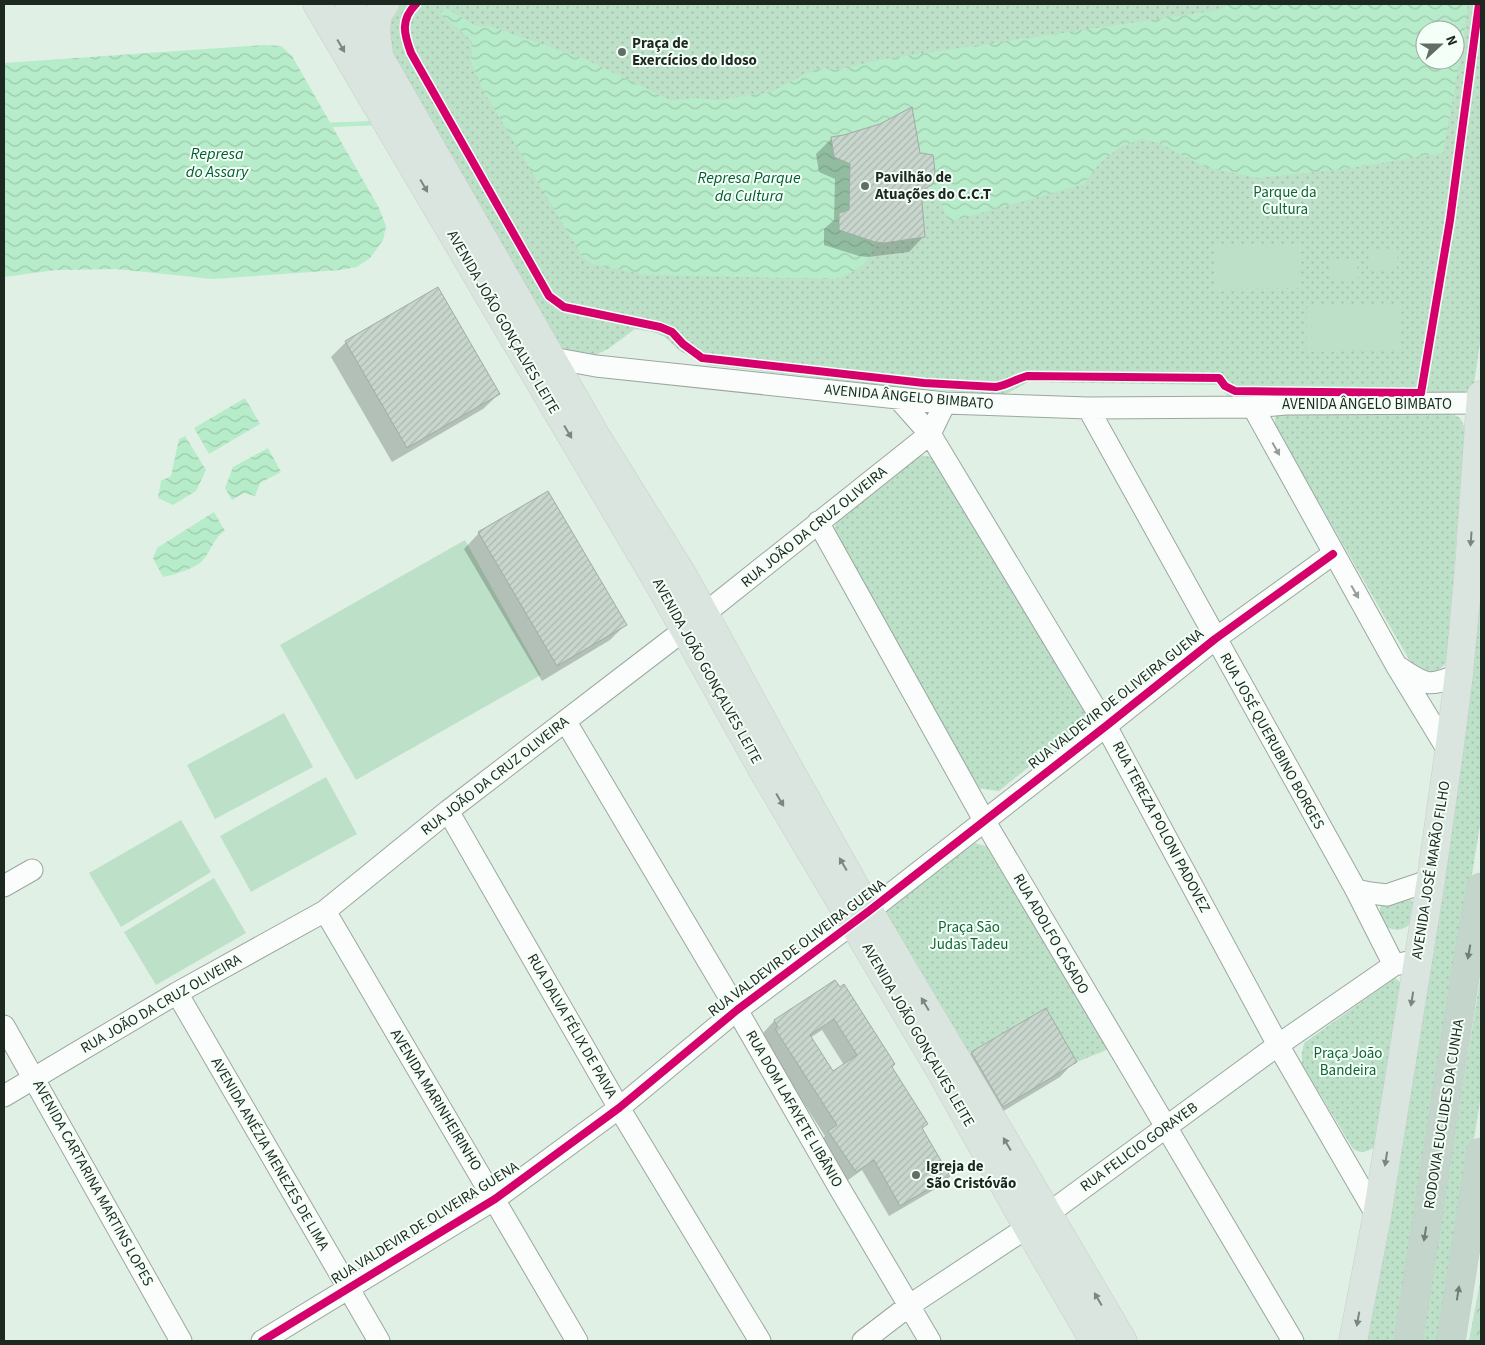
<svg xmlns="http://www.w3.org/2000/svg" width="1485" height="1345" font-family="'Source Sans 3',sans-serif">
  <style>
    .grass { fill: url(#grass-dots); fill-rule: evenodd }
    .forest { fill: url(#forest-crowns) }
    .garden { fill: #bde0c8 }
    .water { fill: url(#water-waves); fill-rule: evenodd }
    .shadow { fill: #0003; fill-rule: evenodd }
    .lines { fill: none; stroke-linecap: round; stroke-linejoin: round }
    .stream { stroke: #b6ecc9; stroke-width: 4.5 }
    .building { fill: url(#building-hatch); stroke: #a0aca4; fill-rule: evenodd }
    .minor-casing { stroke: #9ba79f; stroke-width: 23 }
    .major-casing { stroke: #c7cec9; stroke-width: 29 }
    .highway-casing { stroke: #c7cec9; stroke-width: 29 }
    .minor { stroke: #fafdfb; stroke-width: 21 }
    .major { stroke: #d9e5de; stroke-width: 28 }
    .highway { stroke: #c4d5cc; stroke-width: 28 }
    .cycleway-casing { stroke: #f3fff7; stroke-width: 11 }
    .cycleway { stroke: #d6006c; stroke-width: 8 }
    .oneway { fill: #7b8680 }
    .oneway2 { fill: #979d99 }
    .oneway3 { fill: #707e76 }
    .poi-dot { fill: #616e66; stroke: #f3fff7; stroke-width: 2 }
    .labels { text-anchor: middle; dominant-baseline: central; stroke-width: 4; stroke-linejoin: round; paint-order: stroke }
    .poi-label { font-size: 15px; font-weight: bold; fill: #1d2821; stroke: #f3fff7; text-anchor: start }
    .park-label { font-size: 15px; fill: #13633a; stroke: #f3fff7 }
    .street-label { font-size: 15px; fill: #1d2821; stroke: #f3fff7 }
    .water-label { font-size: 16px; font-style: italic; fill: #025a32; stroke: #f3fff7 }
  </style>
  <defs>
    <pattern id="grass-dots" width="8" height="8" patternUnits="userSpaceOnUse" patternTransform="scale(1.25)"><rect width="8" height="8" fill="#bde0c8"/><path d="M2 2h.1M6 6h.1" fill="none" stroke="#a2c0ac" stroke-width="1.8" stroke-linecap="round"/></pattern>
    <pattern id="forest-crowns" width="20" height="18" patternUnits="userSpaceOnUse" patternTransform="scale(1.25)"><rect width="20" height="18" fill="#bde0c8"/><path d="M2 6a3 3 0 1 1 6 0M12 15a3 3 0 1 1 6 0" fill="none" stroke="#a2c0ac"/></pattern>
    <pattern id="water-waves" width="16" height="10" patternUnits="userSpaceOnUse" patternTransform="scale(1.25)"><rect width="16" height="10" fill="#b6ecc9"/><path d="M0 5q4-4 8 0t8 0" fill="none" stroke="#9ccaac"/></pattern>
    <pattern id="building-hatch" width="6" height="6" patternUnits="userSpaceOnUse" patternTransform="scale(1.25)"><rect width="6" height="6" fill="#c8d6cd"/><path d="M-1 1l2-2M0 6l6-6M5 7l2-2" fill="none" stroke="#abb8b0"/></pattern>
  </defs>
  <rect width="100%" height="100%" fill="#e0f0e5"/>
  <path class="grass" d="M391,4H1481V335L1474,385L1468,391L1428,399L1230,398L1217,385L1028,382L1006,394L998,395L889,386L708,365L680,351L665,337L653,332L635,329L608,349L591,357L555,348L391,63L384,17ZM1425,30H1455V60H1425Z
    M1284,409L1452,413L1460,418L1465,428L1447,662C1435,675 1432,673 1415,670L1274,424L1276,415Z
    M919,455L933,457L1088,711L1085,721L999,791L976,788L833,532L838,517Z
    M1481,517V819L1396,1341H1361Z
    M974,843L990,847L1111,1048L1077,1062L1046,1008L965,1055L885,920L888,906Z
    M1409,898L1413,902L1409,925C1390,939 1374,920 1382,901Z
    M1481,974V1095L1442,1341H1421Z
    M1395,978L1400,982V985L1375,1147C1367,1152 1361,1154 1353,1149L1302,1064V1053L1304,1043Z"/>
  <path class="forest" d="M1481,1277V1341H1469Z"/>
  <path class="garden" d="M1301,245L1300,288L1214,289V246Z
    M1369,249L1398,250L1397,271L1368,269Z
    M1357,259L1358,279L1330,280L1329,260Z
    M1401,304L1400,350L1307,352V307Z
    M465,540L541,675L356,780L280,645Z
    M284,713L313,767L215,819L187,765Z
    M326,777L357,834L251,892L220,836Z
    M181,820L211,872L121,927L89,873Z
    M214,878L246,933L156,985L124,932Z"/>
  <path class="water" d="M1230,4H1468L1463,43L1443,153L1345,169L1258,178L1205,167L1159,143L1142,139L1120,147L1099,164L1084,184L949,222L935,189L921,191L933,184L935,171L933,155L920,153L912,107L880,124L831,138L834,157L850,164L849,210L875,242C870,264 855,274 834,279L646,275L592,264L582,256L483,90L471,62L472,41L440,14L446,8L476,26H490L587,60L670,100L695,98L719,100L771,92L805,74L822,68L837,70L879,60L1219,10ZM1425,30H1455V60H1425Z
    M265,45L281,46L292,56L379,208L386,226L383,240L370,258L357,267L340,270L213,279L116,269L56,270L4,277V63Z
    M245,398L260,424L209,454L194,428Z
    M185,436L206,470L196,491L173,505L158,498L161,481L171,476L179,439Z
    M268,448L281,472L260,483L255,496L244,493L232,500L225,488L233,467Z
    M214,512L225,531C214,537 211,551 203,560C197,568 174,575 163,577L153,558L157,548Z"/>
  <path class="shadow" d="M831,139L919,155L932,183L920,195L924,236L909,252L868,257L859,256L824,245V229L834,220L835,179L819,172L816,154Z
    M346,342L499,394L483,409L392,462L331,357Z
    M479,533L625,625L610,640L542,681L464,549Z
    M835,982L927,1123L921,1129L949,1176L937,1188L889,1216L862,1170L844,1183L817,1143L825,1136L764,1042L767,1039L763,1033L774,1021ZM822,1030L844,1065L833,1073L810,1038Z
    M1046,1010L1075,1061L1060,1077L987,1121L956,1069L971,1053Z"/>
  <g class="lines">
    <path class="stream" d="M327,125L377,123"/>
  </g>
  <path class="building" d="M912,107L920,153L933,155L935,171L933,184L921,191L925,237L884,243L875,242L839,230V213L849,210L850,164L834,157L831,137L844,135L880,124Z
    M438,287L500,394L407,448L345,341Z
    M548,491L627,625L557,666L478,532Z
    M835,980L840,987L844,984L895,1064L892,1067L928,1124L922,1128L950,1176L900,1206L874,1160L856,1172L828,1131L837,1125L775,1029L778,1027L774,1020ZM834,1019L857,1055L833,1071L810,1035Z
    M1046,1008L1077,1062L1003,1107L971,1052Z"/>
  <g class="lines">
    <defs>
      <path id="minor" d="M552,358L596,366L945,403L1088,408L1253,407L1286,404L1480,403
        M898,398L930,434L1106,726L1278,1045L1377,1216
        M1253,407L1396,665L1449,752
        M1088,408L1356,890L1394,965
        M818,522L984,820L1293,1341
        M1400,668C1426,686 1430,687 1459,674
        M566,722L737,1010L840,1189L930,1341
        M448,811L619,1108L760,1341
        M4,886L32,870
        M1356,890L1370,893L1387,895L1431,880
        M325,911L577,1341
        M177,993L379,1341
        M4,1026L181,1341
        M4,1096L177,993L325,911L448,811L684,630L930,434L945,403
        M262,1341L495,1199L619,1108L737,1010L869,911L1106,726L1215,639L1333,554
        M863,1341L910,1305L1049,1213L1278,1045L1394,965L1418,960"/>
      <path id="major" d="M317,4L663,591L762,769L940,1070L1027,1226L1094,1341
        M349,4L596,436L684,577L783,758L869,911L1123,1341
        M379,53C376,37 373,17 385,4
        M1353,1341L1377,1216L1431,880L1449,752L1459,674L1469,567L1481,395"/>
      <path id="highway" d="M1408,1341L1467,965L1481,887
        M1451,1341L1481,1152"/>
    </defs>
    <use href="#minor" class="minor-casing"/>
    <use href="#major" class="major-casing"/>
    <use href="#highway" class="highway-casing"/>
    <use href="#minor" class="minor"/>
    <use href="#major" class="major"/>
    <use href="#highway" class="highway"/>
    <defs>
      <path id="cycleway" d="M416,4C400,20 404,34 411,53L549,296L564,307L660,327L672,332L683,344L702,358L924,383L996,387C1008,385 1016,379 1027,376L1219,378L1225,386L1235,391L1421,393L1450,220L1479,4
        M262,1341L495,1199L619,1108L737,1010L869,911L1106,726L1215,639L1333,554"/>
    </defs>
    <use href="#cycleway" class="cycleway-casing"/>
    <use href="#cycleway" class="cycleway"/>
  </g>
  <defs><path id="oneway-solid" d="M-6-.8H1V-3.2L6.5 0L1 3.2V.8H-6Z" transform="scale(1.25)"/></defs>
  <g class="oneway">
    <use href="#oneway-solid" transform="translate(341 46) rotate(60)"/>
    <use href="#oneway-solid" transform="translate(424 186) rotate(60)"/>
    <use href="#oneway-solid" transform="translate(568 432) rotate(59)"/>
    <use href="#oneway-solid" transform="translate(1471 539) rotate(94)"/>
    <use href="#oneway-solid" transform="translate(780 800) rotate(59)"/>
    <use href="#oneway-solid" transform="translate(843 864) rotate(-120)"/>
    <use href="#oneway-solid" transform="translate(1412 999) rotate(99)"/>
    <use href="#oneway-solid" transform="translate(925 1004) rotate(-121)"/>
    <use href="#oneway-solid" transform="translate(1007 1144) rotate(-121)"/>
    <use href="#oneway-solid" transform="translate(1386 1159) rotate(99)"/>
    <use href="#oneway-solid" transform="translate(1098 1299) rotate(-120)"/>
    <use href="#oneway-solid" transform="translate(1358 1319) rotate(100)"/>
  </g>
  <g class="oneway2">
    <use href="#oneway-solid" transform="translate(1276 449) rotate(61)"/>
    <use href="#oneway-solid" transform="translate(1355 592) rotate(60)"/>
  </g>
  <g class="oneway3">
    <use href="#oneway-solid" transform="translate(1469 952) rotate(100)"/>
    <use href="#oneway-solid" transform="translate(1425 1234) rotate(99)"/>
    <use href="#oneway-solid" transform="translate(1458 1293) rotate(-81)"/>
  </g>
  <g class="poi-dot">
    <circle cx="622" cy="52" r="5"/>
    <circle cx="865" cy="186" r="5"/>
    <circle cx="916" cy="1175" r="5"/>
  </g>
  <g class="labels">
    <g class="poi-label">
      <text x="632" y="43">Praça de<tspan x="632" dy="17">Exercícios do Idoso</tspan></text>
      <text x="875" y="177">Pavilhão de<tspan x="875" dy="17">Atuações do C.C.T</tspan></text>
      <text x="926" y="1166">Igreja de<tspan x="926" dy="17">São Cristóvão</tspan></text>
    </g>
    <g class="park-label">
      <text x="1285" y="192">Parque da<tspan x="1285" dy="17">Cultura</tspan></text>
      <text x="969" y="927">Praça São<tspan x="969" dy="17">Judas Tadeu</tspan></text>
      <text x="1348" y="1053">Praça João<tspan x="1348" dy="17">Bandeira</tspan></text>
    </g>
    <g class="street-label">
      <text transform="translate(503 322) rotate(60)">AVENIDA JOÃO GONÇALVES LEITE</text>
      <text transform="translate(909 397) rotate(5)">AVENIDA ÂNGELO BIMBATO</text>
      <text x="1367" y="404">AVENIDA ÂNGELO BIMBATO</text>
      <text transform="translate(814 527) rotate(-39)">RUA JOÃO DA CRUZ OLIVEIRA</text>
      <text transform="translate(707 671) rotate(61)">AVENIDA JOÃO GONÇALVES LEITE</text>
      <text transform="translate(1116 699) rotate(-38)">RUA VALDEVIR DE OLIVEIRA GUENA</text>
      <text transform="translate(1272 741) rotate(61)">RUA JOSÉ QUERUBINO BORGES</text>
      <text transform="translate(495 776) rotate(-38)">RUA JOÃO DA CRUZ OLIVEIRA</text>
      <text transform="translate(1161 827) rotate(62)">RUA TEREZA POLONI PADOVEZ</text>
      <text transform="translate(1431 870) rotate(-81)">AVENIDA JOSÉ MARÃO FILHO</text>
      <text transform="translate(1051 934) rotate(60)">RUA ADOLFO CASADO</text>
      <text transform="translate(797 948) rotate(-37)">RUA VALDEVIR DE OLIVEIRA GUENA</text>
      <text transform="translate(161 1004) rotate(-30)">RUA JOÃO DA CRUZ OLIVEIRA</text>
      <text transform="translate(572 1026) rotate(60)">RUA DALVA FÉLIX DE PAIVA</text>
      <text transform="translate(918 1035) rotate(60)">AVENIDA JOÃO GONÇALVES LEITE</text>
      <text transform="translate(436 1100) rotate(59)">AVENIDA MARINHEIRINHO</text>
      <text transform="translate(794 1109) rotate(60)">RUA DOM LAFAYETE LIBÂNIO</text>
      <text transform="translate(1444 1114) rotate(-81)">RODOVIA EUCLIDES DA CUNHA</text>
      <text transform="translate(1139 1147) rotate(-36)">RUA FELICIO GORAYEB</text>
      <text transform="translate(270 1154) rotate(60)">AVENIDA ANÉZIA MENEZES DE LIMA</text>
      <text transform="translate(93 1183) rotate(61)">AVENIDA CARTARINA MARTINS LOPES</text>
      <text transform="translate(425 1223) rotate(-32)">RUA VALDEVIR DE OLIVEIRA GUENA</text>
    </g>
    <g class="water-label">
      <text x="217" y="154">Represa<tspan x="217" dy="18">do Assary</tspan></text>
      <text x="749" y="178">Represa Parque<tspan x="749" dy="18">da Cultura</tspan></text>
    </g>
  </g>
  <rect width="1485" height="1345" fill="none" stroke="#1d2821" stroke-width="10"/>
  <g transform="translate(1440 45) rotate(69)"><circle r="24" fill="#f3fff7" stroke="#9da9a1"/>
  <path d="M0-4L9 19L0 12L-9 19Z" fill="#616e66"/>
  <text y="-8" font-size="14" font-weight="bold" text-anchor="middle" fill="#1d2821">N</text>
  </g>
</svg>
